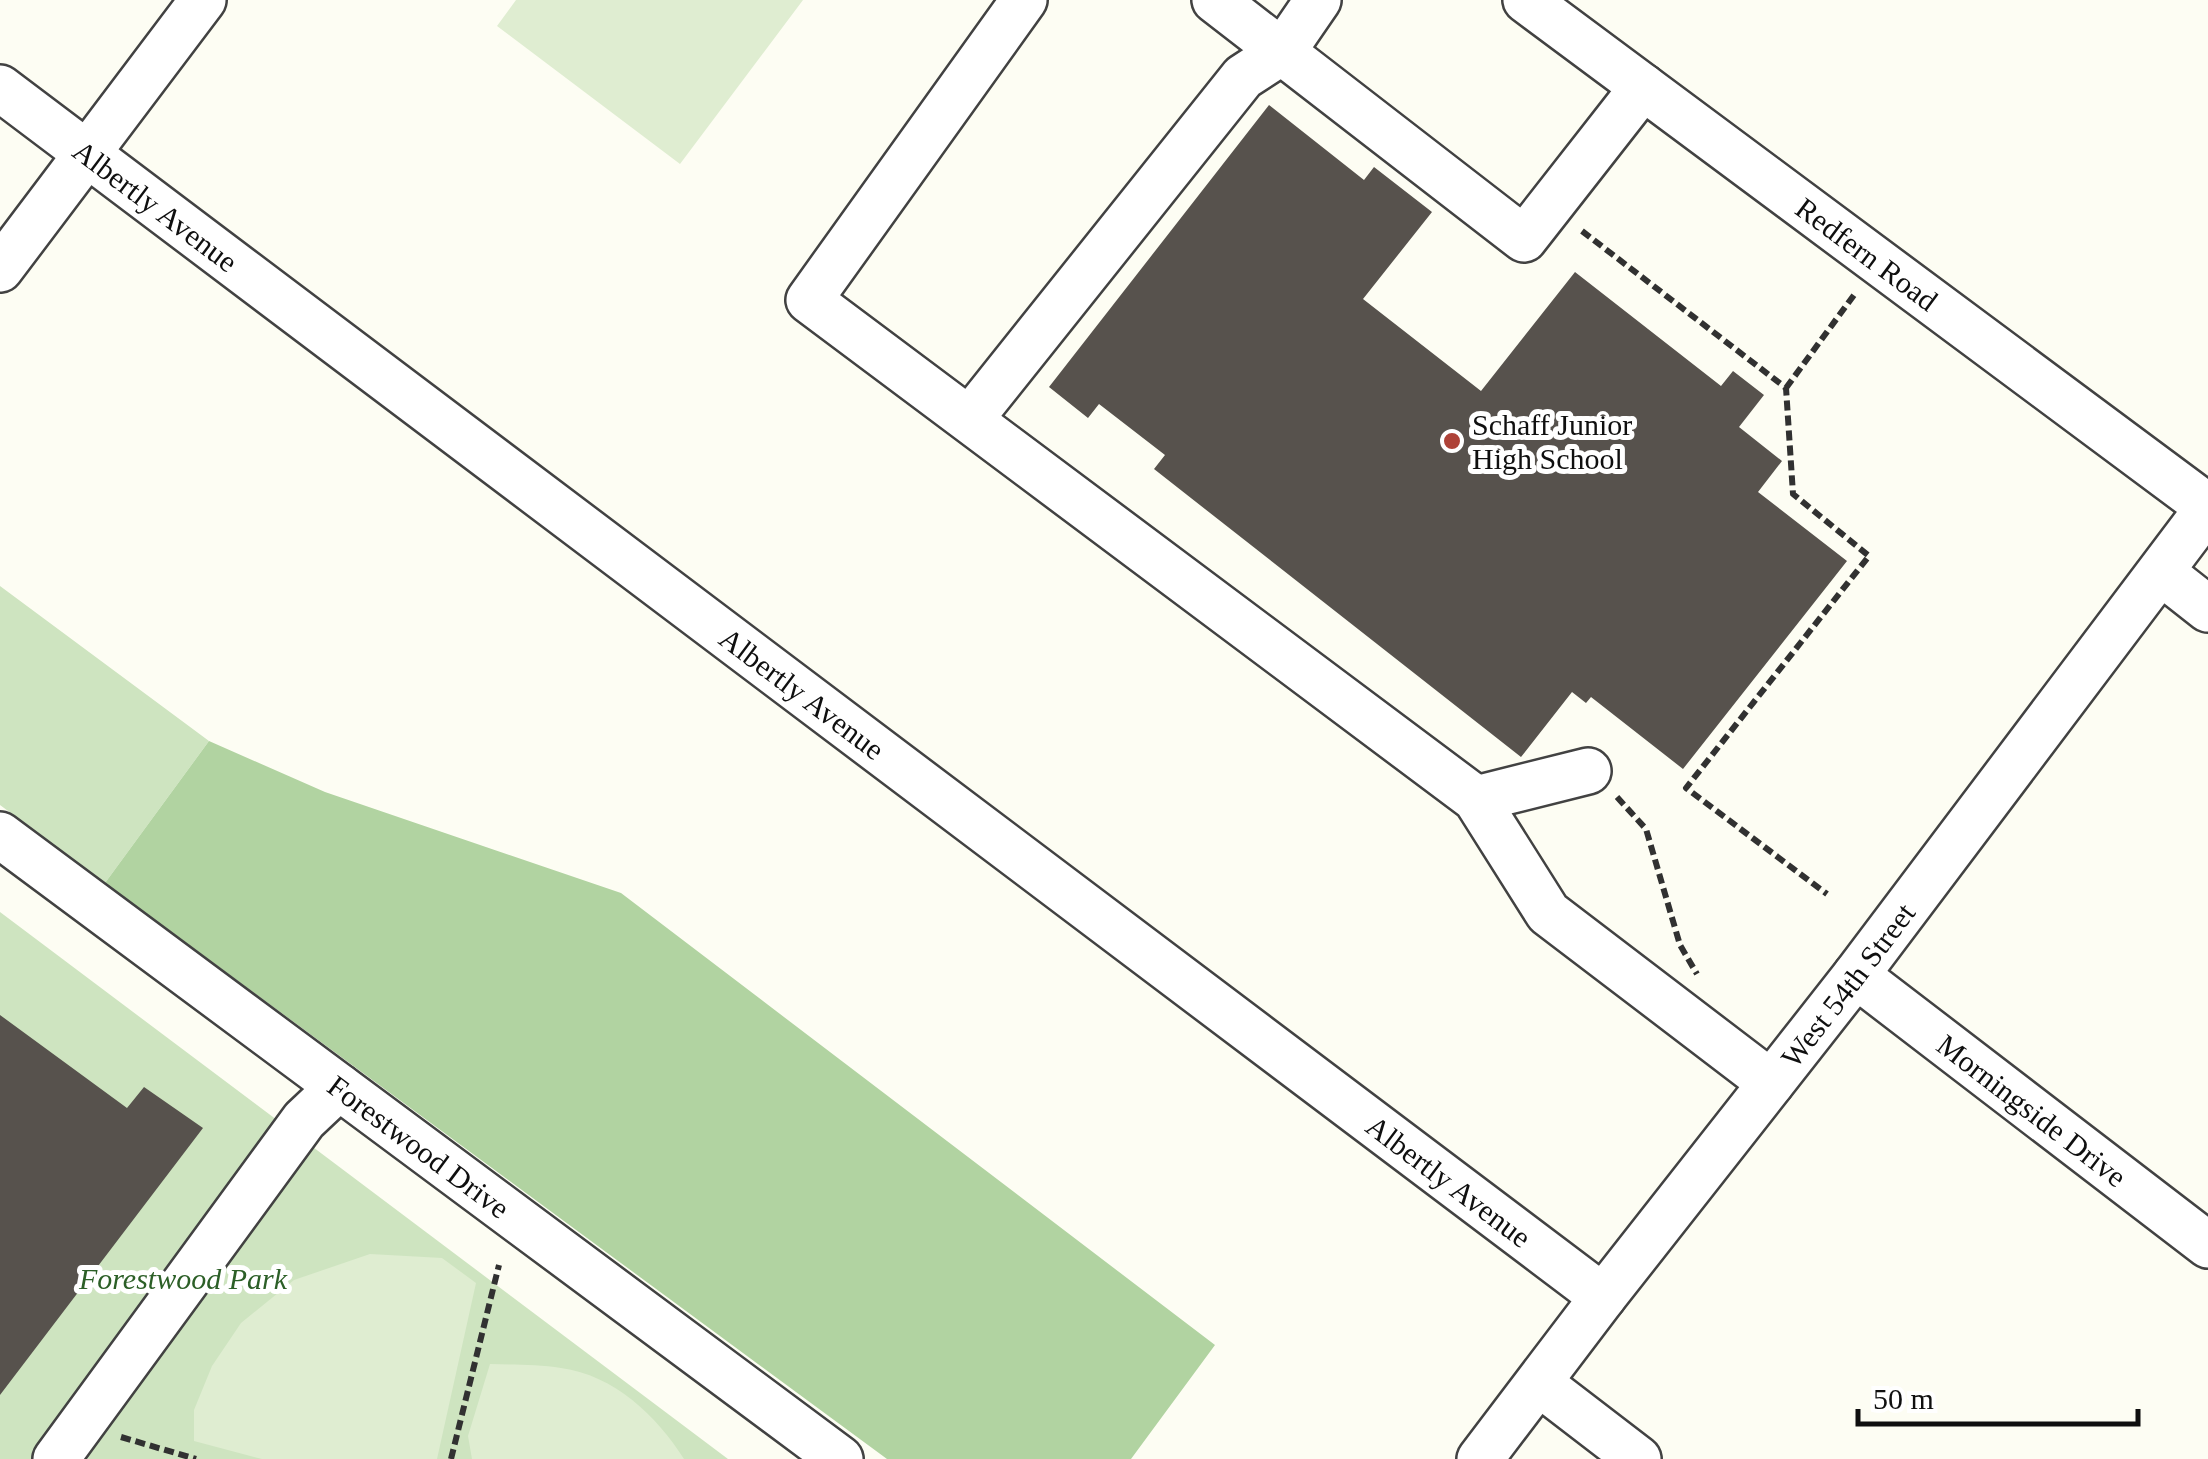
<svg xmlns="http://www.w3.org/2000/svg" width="2208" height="1459" font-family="Georgia,serif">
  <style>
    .green { fill: #cee4c0 }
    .forest { fill: #b1d3a1 }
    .pitch { fill: #dfedd1 }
    .building { fill: #57524d }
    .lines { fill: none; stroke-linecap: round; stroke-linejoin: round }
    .minor-casing { stroke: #424242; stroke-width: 50 }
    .path { stroke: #313131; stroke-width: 6; stroke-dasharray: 10 5; stroke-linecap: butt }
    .minor { stroke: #fff; stroke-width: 45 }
    .poi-dot { fill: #ae4238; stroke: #fff; stroke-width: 4 }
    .labels { text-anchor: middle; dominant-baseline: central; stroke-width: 10; stroke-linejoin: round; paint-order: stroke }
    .street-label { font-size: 30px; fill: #0f0f0f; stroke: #fff }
    .poi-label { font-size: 30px; fill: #0f0f0f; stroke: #fff; text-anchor: start }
    .park-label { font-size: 30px; font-style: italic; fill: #2c5f27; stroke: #fff }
  </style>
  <rect width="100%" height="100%" fill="#fdfdf3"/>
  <path class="green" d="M0,586L209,741L105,883L0,805Z
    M0,912L728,1459H0Z"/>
  <path class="forest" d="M209,741L325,792L621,893L1215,1345L1131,1459H887L105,883Z"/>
  <path class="pitch" d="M516,0H803L680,164L497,26Z
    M370,1254L442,1258L476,1283L437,1459H262L194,1441V1410L212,1366L241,1323L294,1280Z
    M490,1364C513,1365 538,1364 561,1368C614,1375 657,1416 684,1459H472L468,1436Z"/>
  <path class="building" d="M1269,105L1364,180L1374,167L1432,212L1363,299L1481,391L1575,272L1721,386L1733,371L1764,395L1739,427L1782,461L1758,492L1847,561L1683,769L1591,697L1586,703L1572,692L1521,757L1154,469L1165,455L1099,404L1088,418L1049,387Z
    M0,1015L127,1108L144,1087L203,1128L0,1395Z"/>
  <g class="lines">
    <defs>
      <g id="minor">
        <path d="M1024,0L809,300L1476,799L1548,913L1771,1083"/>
        <path d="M1215,0L1524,239L1643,87"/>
        <path id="s1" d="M1526,0L2208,507"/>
        <path id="s2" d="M0,88L1603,1297"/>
        <path d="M0,269L203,0"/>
        <path d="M970,419L1243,77L1283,51L1318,0"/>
        <path d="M2161,572L2208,609"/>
        <path d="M1476,799L1588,771"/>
        <path id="s3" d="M0,835L840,1459"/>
        <path id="s4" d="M1856,975L2208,1245"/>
        <path d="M1539,1383L1638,1459"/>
        <path d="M56,1459L304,1120L339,1087"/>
        <path id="s5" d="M1480,1459L1603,1297L1856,975L2208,508"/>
      </g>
    </defs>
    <use href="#minor" class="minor-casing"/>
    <path class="path" d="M1582,231L1786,388L1793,494L1869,556L1686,788L1827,894
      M1786,388L1854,295
      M1617,797L1646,829L1680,945L1697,974
      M121,1437L196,1459
      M451,1459L499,1265"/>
    <use href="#minor" class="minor"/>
  </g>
  <circle class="poi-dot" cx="1452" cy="441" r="10"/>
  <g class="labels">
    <g class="street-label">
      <text stroke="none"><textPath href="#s2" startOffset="195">Albertly Avenue</textPath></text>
      <text stroke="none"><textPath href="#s1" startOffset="425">Redfern Road</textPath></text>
      <text stroke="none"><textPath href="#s2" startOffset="1005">Albertly Avenue</textPath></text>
      <text stroke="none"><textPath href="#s5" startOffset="600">West 54th Street</textPath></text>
      <text stroke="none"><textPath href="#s4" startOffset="222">Morningside Drive</textPath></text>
      <text stroke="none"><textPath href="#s3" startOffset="522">Forestwood Drive</textPath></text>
      <text stroke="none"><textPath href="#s2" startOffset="1815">Albertly Avenue</textPath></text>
    </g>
    <g class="poi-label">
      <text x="1472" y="424">Schaff Junior<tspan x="1472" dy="34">High School</tspan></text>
    </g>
    <g class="park-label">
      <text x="183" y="1278">Forestwood Park</text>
    </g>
  </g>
  <path d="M1858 1409v15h280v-15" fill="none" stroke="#0f0f0f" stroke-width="5"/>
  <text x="1873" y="1409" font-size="30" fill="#0f0f0f" stroke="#ffffff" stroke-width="8" paint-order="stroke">50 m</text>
</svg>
